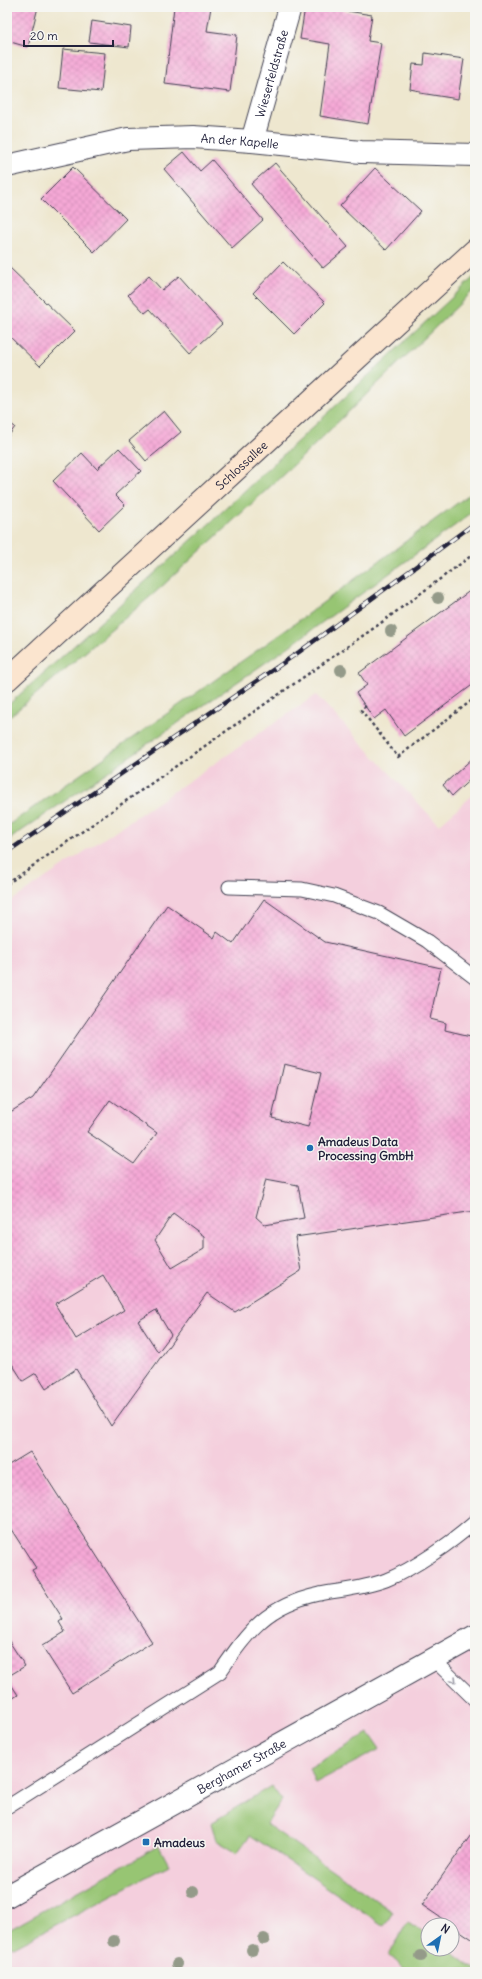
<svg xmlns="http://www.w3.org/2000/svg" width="482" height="1979" font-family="Delius,sans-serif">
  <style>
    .built { fill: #f4cfdd; fill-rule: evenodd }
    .green { fill: #97c573; stroke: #5c7457 }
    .building { fill: url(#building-cross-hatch); fill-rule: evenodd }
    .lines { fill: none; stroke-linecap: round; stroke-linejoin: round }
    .lane-casing { stroke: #414051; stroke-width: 15 }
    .street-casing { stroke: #414051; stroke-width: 24 }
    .secondary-casing { stroke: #414051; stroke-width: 24 }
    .path { stroke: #414051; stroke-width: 2.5; stroke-dasharray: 3 3; stroke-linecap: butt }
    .lane { stroke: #fff; stroke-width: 13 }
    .street { stroke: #fff; stroke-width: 22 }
    .secondary { stroke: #fbe5cf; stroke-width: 22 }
    .rail-casing { stroke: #22223b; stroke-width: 4.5 }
    .rail { stroke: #f6f6f2; stroke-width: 3; stroke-dasharray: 9; stroke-linecap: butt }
    .tree { fill: #949a89 }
    .oneway { stroke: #9c9ca7 }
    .poi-dot { fill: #1f6fb2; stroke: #f6f6f2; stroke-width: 1.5 }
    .labels { text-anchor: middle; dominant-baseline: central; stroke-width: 3; stroke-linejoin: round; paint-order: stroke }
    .street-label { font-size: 12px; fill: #22223b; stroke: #f6f6f2 }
    .poi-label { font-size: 12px; font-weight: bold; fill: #22223b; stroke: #f6f6f2; text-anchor: start }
  </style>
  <defs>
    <pattern id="building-cross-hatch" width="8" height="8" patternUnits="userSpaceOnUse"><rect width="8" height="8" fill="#f5a8d6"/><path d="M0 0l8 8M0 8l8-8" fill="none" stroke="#d290b9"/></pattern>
  </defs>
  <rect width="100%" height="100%" fill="#f6f6f2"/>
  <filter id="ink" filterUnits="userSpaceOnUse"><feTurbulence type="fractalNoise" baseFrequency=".025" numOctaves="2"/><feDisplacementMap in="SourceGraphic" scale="8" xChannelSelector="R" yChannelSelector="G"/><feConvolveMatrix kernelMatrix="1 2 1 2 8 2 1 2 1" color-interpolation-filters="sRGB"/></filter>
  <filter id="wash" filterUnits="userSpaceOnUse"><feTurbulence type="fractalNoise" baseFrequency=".012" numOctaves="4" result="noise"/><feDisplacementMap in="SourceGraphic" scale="16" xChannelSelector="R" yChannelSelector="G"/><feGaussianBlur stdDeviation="0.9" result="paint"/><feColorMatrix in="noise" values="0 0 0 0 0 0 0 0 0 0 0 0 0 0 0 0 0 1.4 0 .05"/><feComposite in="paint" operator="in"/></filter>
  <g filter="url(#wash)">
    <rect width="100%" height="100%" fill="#eee7cf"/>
    <path class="built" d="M316,695L439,825L475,793V1972H7V904ZM428,1925H452V1949H428Z"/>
    <path class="green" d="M475,276V289L299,460L158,590L7,719V706L197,535Z
      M475,490V510L457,524L294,643L7,841V826L286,630Z
      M369,1733L380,1749L315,1783L309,1768Z
      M271,1786L282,1800L266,1824L393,1912L384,1926L250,1835L237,1853L216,1840L211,1823Z
      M159,1846L169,1865L14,1947L7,1945V1931Z
      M408,1922L428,1936V1949H447L475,1969V1972H408L388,1954Z"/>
    <g id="blocks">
      <path class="building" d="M7,7H38L28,47L7,41Z
        M174,7H211L207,31L237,35L230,92L165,84Z
        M305,7H323L372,15L368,41L381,43L368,124L320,116L330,44L300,39Z
        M92,21L131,27L129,47L89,42Z
        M63,49L105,53L101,92L59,88Z
        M425,53L464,59L458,99L420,93V91L410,89L413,64L424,65Z
        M184,152L200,171L212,160L263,220L232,248L164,169Z
        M275,163L348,247L323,268L251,184Z
        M73,167L126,219L94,252L41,199Z
        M375,168L421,211L386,250L340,206Z
        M283,262L325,303L294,334L253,293Z
        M7,265L75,331L40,366L7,334Z
        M149,276L162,290L179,276L222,324L190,353L150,309L145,313L128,295Z
        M164,411L181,432L146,461L129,441Z
        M7,421L15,427L7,438Z
        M119,448L141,471L115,495L125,505L99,530L53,481L82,453L97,469Z
        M475,587V683L404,736L386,710L374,719L356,693L367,685L359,673Z
        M475,756V775L452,796L443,785Z
        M264,899L325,942L441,968L430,1019L446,1023L445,1030L475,1037V1211L295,1237L301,1271L235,1312L207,1293L111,1426L76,1369L46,1389L36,1373L23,1381L7,1356V1114L33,1098L167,905L214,938L217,932L233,944ZM284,1064L321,1073L308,1127L272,1118ZM110,1100L157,1133L134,1164L87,1132ZM266,1179L298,1185L304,1218L265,1225L256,1217ZM173,1213L204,1236V1249L172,1268L155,1240ZM103,1275L124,1310L76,1339L55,1304ZM156,1310L171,1335L158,1352L138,1321Z
        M30,1452L152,1642L72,1693L42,1646L65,1632L59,1622L63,1619L32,1570L36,1568L7,1523V1466Z
        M7,1638L25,1666L7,1677Z
        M7,1678L18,1695L7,1702Z
        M475,1829V1941L422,1905Z"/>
    </g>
  </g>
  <g filter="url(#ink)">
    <use href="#blocks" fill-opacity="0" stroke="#414051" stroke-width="1"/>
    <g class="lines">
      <defs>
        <path id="lane" d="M229,887L302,889L334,896L379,913L427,941L475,978
          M433,1659L475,1700
          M7,1807L220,1672C249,1630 267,1605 320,1594C342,1590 365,1588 386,1580C414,1569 452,1542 475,1522"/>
        <g id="street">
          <path id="s1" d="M252,141L290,7"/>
          <path id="s2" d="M7,166L128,139L193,137L252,141L361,152L475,155"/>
          <path id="s3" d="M7,1896L475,1636"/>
        </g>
        <g id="secondary">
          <path id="s4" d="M7,680L475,250"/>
        </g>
      </defs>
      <use href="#lane" class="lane-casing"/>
      <use href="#street" class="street-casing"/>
      <use href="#secondary" class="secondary-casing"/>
      <path class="path" d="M366,706L361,710L398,757L475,698
        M7,884L374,628L475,553"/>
      <use href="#lane" class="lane"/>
      <use href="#street" class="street"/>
      <use href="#secondary" class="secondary"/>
      <defs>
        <path id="rail" d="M7,852L299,652L475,523"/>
      </defs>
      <use href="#rail" class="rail-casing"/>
      <use href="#rail" class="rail"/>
    </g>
    <g class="tree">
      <circle cx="438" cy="598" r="6"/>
      <circle cx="391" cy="631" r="6"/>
      <circle cx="341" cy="670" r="6"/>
      <circle cx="193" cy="1892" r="6"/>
      <circle cx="264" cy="1939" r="6"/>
      <circle cx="114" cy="1941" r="6"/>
      <circle cx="252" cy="1950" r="6"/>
      <circle cx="421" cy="1956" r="6"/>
      <circle cx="177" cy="1964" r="6"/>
    </g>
    <defs><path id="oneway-chevron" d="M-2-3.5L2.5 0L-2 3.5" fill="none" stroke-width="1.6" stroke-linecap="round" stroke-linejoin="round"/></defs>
    <use class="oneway" href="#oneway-chevron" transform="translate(454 1680) rotate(46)"/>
  </g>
  <g class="poi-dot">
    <circle cx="310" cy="1148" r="4"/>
    <rect x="142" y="1838" width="8" height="8" rx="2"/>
  </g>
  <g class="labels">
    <g class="street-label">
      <text stroke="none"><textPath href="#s1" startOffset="70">Wieserfeldstraße</textPath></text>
      <text stroke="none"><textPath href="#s2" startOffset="236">An der Kapelle</textPath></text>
      <text stroke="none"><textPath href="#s4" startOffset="318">Schlossallee</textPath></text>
      <text stroke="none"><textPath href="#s3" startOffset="268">Berghamer Straße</textPath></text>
    </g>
    <g class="poi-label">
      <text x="318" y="1141">Amadeus Data<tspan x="318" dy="14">Processing GmbH</tspan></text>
      <text x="154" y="1842">Amadeus</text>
    </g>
  </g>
  <rect width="482" height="1979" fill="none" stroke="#f6f6f2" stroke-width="24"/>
  <g transform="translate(440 1937) rotate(33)"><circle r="19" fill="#f6f6f2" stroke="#a1a1a9"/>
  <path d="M0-3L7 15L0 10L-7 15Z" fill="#1f6fb2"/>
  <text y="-6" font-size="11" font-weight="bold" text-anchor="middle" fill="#22223b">N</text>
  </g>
  <path d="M24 40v6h89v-6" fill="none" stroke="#22223b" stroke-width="2"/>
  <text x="30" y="40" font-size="12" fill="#22223b" stroke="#f6f6f2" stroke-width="3" paint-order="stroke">20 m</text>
</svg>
